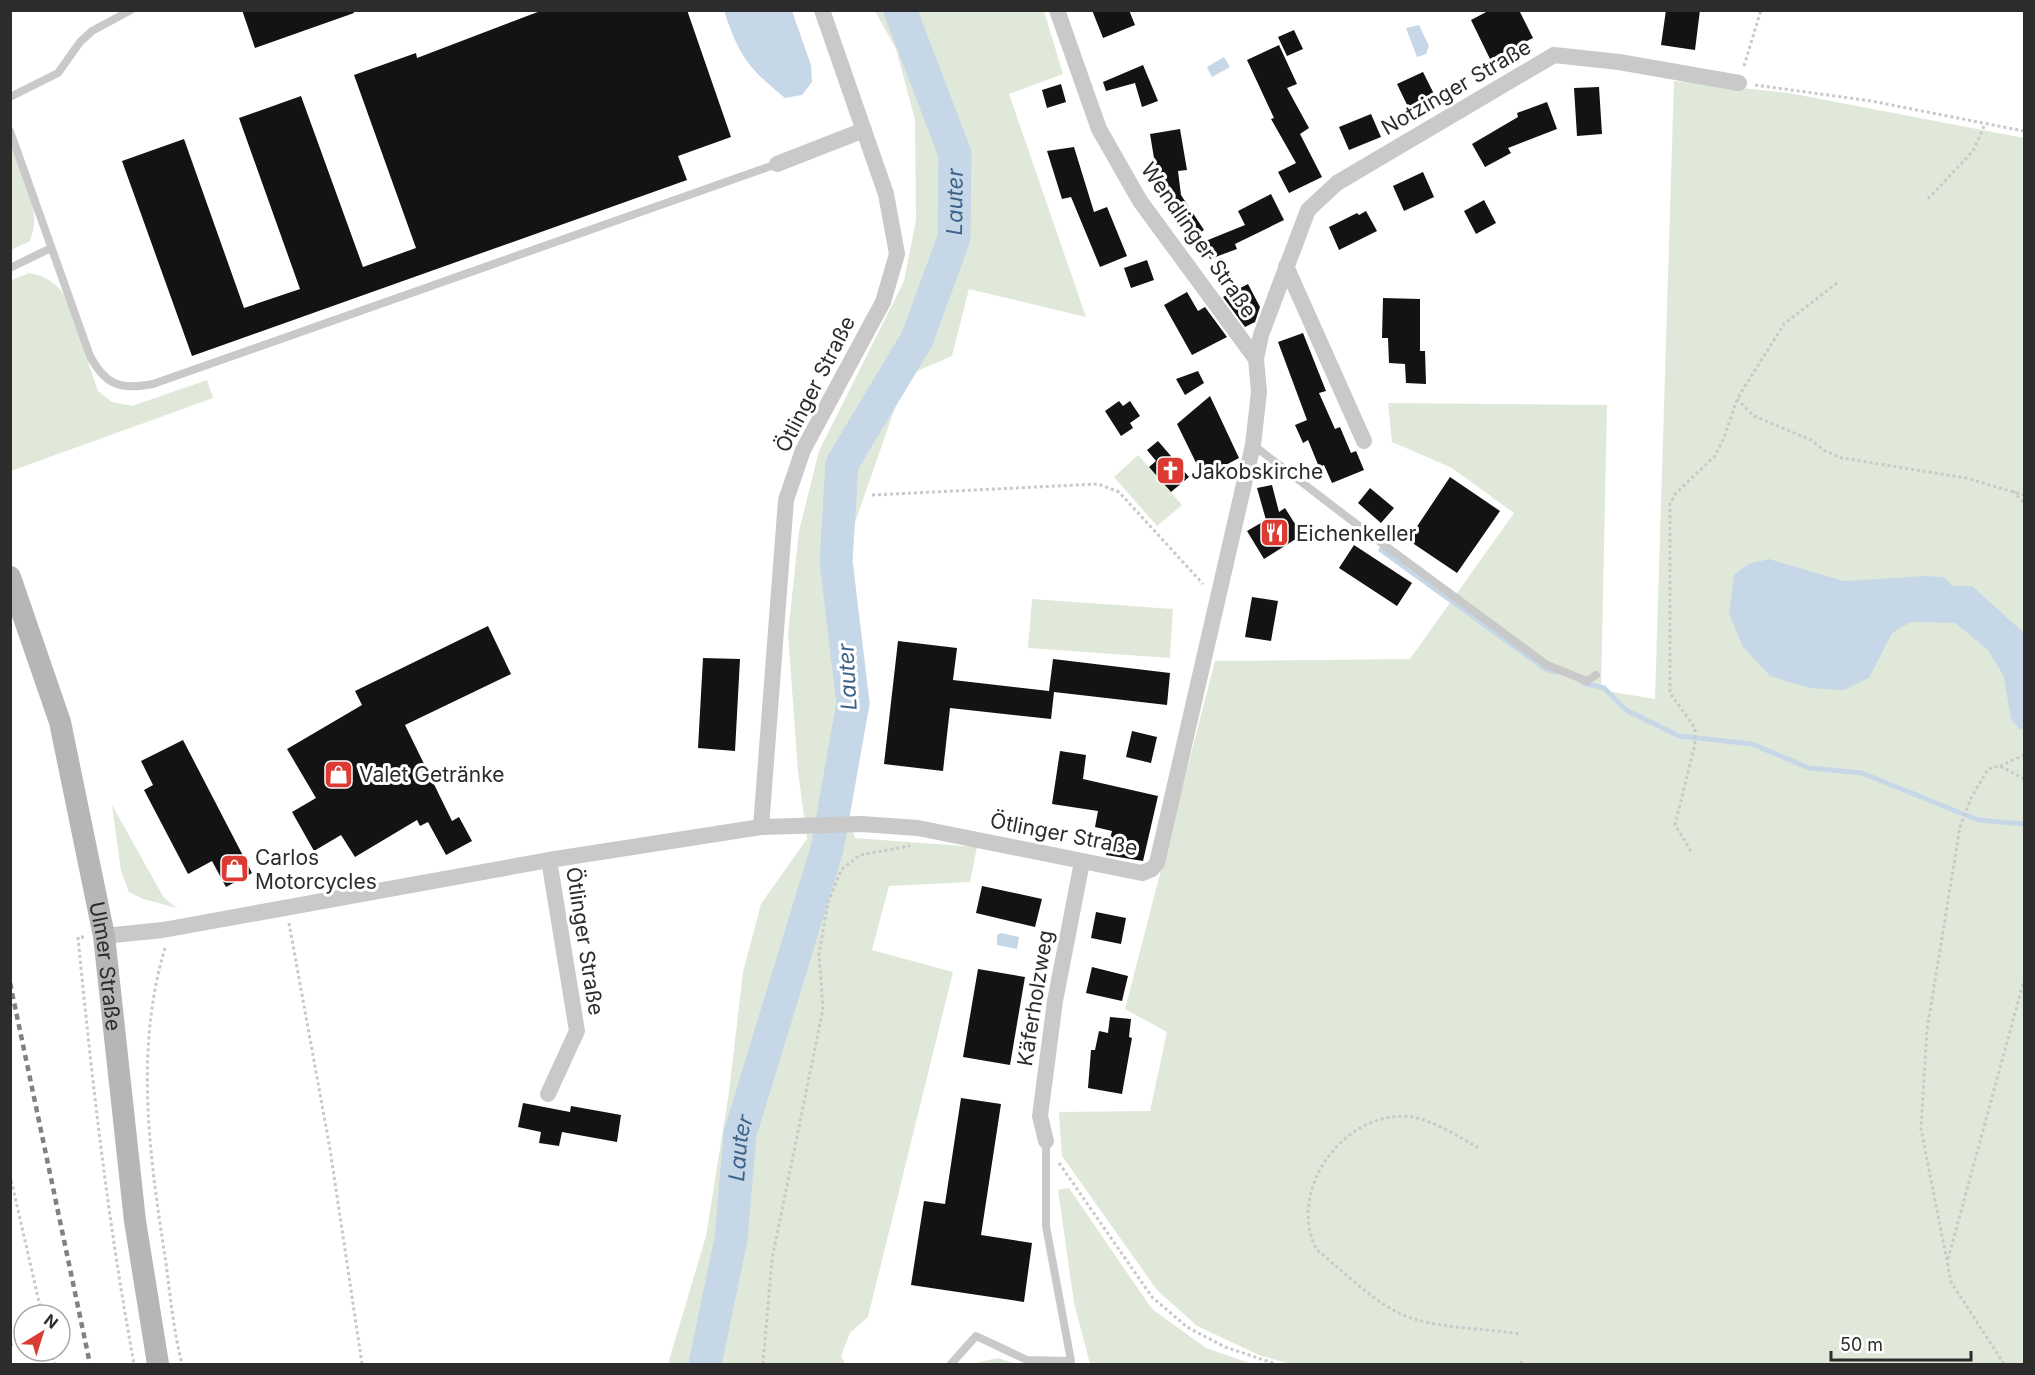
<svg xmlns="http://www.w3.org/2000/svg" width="2035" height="1375" font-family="Inter,sans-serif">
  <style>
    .green { fill: #e0e9d9 }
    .water { fill: #c6d7e8 }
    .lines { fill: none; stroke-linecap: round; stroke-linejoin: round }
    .stream { stroke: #c6d7e8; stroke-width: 5 }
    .river { stroke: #c6d7e8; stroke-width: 33 }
    .building { fill: #131313 }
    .path { stroke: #c9c9c9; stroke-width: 3; stroke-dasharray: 3 3; stroke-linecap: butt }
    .lane { stroke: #c9c9c9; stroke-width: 8 }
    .street { stroke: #c9c9c9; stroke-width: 16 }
    .secondary { stroke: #b6b6b6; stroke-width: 22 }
    .rail { stroke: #818181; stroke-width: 4.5; stroke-dasharray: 6 4.5; stroke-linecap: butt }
    .labels { text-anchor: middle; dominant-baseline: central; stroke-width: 6; stroke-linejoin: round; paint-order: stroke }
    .street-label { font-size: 21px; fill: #2c2c2c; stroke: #fff }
    .poi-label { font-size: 21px; fill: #2c2c2c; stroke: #fff; text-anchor: start }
    .water-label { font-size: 22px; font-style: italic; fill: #3e6389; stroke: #fff }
  </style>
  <rect width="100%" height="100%" fill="#fff"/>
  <path class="green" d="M875,11H1044L1063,74L1009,94L1086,317L969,289L952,356L906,376L850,537L863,659L859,716L846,809L855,838L977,847L970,882L889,886L872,950L953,972L868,1317L850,1333L841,1356L845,1364H668L706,1236L729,1092L743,972L761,904L807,839L798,771L788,634L799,531L819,451L904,281L916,220L915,120L896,49Z
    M1674,81L1789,93L2024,138V1364H1289L1259,1355L1197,1326L1157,1290L1062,1156L1059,1112L1150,1111L1167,1032L1125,1009L1215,661L1410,659L1514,513L1452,468L1392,442L1388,403L1607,405L1601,690L1655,699Z
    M10,141C22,172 43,208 30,241L11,250Z
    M29,273C46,276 57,283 66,298L98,391L112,402L132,406L207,380L213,398L11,471L10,281Z
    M1138,455L1182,505L1157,526L1114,477Z
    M1032,599L1173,609L1170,658L1028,648Z
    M112,805L164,898L177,908L143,899L129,892L121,871Z
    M1069,1188L1152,1309L1206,1348L1252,1364H1090L1074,1303L1058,1190Z
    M998,1358L1017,1364H970Z"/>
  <path class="water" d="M724,11H792L811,65L812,82L802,95L785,98C747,67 740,57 724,11Z
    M1419,25L1429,46L1426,54L1417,57L1406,28Z
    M1224,57L1230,67L1212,77L1207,67Z
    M1769,559L1844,581L1924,576L1944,577L1952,586H1972L2024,633V729H2019L2011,719L2004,677L1988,650L1955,623L1911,622L1892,633L1869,678L1844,690L1809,688L1770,676L1743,647L1729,614L1734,575L1748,564Z
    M1001,933L1019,937L1017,949L997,945V935Z"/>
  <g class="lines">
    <path class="stream" d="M1381,550L1544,668L1554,672
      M1583,683L1604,688L1626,710L1679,736L1752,744L1809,768L1862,773L1978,820L2024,824"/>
    <path class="river" id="s1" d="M705,1364L731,1239L740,1134L827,849L853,703L836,561L842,464L917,339L954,238L955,154L900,10"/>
  </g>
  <path class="building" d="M242,10H353L354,13L255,48Z
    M543,10H687L731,137L678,156L687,180L192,356L122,161L184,139L244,308L300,289L239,118L301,96L363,267L416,248L354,75L416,53L417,58Z
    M1092,10H1129L1135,25L1103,38Z
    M1490,10H1519L1533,38L1490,59L1471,20Z
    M1666,10H1700L1695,50L1661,45Z
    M1294,30L1303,49L1287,56L1278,37Z
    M1279,45L1297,84L1287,88L1309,128L1300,134L1322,177L1289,193L1278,172L1296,163L1271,119L1274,118L1247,60Z
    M1143,65L1158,101L1142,107L1135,83L1106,91L1103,82Z
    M1423,72L1435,96L1409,109L1397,84Z
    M1061,84L1066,102L1047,108L1042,90Z
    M1599,87L1602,134L1577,136L1574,88Z
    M1547,102L1557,129L1508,148L1511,153L1485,167L1472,144L1518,117L1517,113Z
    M1371,114L1381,137L1349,150L1339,127Z
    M1180,129L1187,170L1178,171L1181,195L1204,230L1188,241L1161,200L1150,134Z
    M1074,147L1094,212L1107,207L1127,256L1100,267L1071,197L1062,199L1047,151Z
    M1423,172L1434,197L1404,211L1393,186Z
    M1271,194L1284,220L1235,244L1237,249L1210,259L1203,242L1245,225L1238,211Z
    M1484,200L1496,223L1476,234L1464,211Z
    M1366,211L1377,231L1339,250L1329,227L1357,213L1359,215Z
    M1147,260L1154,280L1131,288L1124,268Z
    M1248,284L1260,307L1255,322L1245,327L1223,297Z
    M1187,292L1198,311L1205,307L1227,337L1192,355L1164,305Z
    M1383,298L1420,299V351H1425L1426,384L1406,383L1405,364L1389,363L1388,338H1382Z
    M1303,333L1326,391L1319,393L1335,429L1340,427L1351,453L1356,451L1364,470L1332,483L1324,465L1319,467L1308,440L1303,443L1295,425L1307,420L1278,342Z
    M1198,371L1204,383L1185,395L1176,379Z
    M1210,396L1239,458L1203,477L1177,424Z
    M1119,401L1123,406L1130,401L1140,416L1130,423L1133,428L1121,436L1105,411Z
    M1158,441L1189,477L1171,492L1149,467L1156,461L1147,450Z
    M1450,477L1500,511L1457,573L1408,540Z
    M1272,485L1279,512L1285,508L1302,535L1264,559L1247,531L1266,520L1257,488Z
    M1370,488L1394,508L1381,523L1358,503Z
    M1354,545L1412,583L1397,606L1339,568Z
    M1252,597L1278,601L1271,641L1245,637Z
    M488,626L511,674L405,725L452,821L459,817L472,841L446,855L428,822L420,826L417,820L355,857L341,835L314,851L292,812L316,798L287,749L362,705L355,691Z
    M898,641L957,648L953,680L1049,691L1053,659L1170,673L1167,705L1054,692L1051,719L950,708L943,771L884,764Z
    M703,658L740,659L735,751L698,748Z
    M1132,731L1157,737L1151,763L1126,757Z
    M183,740L252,873L226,887L212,861L188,874L144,790L153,785L141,761Z
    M1060,751L1086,755L1083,779L1158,796L1143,861L1106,855L1112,831L1095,827L1098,811L1052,804Z
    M982,886L1042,899L1035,927L976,913Z
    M1096,912L1126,918L1121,944L1091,938Z
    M1092,967L1128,976L1122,1001L1086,993Z
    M978,969L1025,977L1010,1065L963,1057Z
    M1110,1017L1131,1019L1129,1037L1132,1038L1122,1094L1088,1088L1091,1050H1095L1099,1031L1108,1033Z
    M961,1098L1001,1104L981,1235L1032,1243L1024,1302L911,1285L924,1201L945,1204Z
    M523,1103L570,1112L571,1106L621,1115L617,1142L562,1132L559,1146L539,1143L541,1132L518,1127Z"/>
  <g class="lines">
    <path class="path" d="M1744,66L1761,10
      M1755,85L1871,101L2024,131
      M1928,199L1973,151L1985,124
      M1737,399L1754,416L1811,440L1825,451L1842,458L1966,478L2024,495
      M2013,491L2024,503
      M872,495L1098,484L1119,492L1203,584
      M2000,766L2024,755
      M1691,851L1675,825L1695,744V728L1670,693V504L1676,493L1715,456L1724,438L1737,399L1784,324L1837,283
      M289,923L330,1149L362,1364
      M84,937H78C92,1081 108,1223 134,1364
      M165,948C135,1048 149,1154 165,1256C170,1292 173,1329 182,1364
      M1478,1148C1463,1138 1429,1119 1412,1117C1345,1108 1285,1191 1317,1250C1346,1273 1378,1308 1414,1319C1447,1329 1484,1328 1519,1334
      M1059,1163L1152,1297L1187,1327L1225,1347L1276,1364
      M10,1175L42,1315
      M1948,1259L2024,980
      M10,1345L24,1341
      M51,1351L55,1364
      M763,1364L772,1259L823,1009L819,953L828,903L841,870L860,855L910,846
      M1521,1364L1522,1360
      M2004,1364L1951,1282L1921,1129L1927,1030L1960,827L1971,798L1988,769L2000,766L2024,779"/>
    <path class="lane" d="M10,97L58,73L80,42L92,31L131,10
      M10,131L90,356C106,386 121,390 153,384L777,164
      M10,268L51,248
      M1253,445L1368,533L1547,665L1587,681L1596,675
      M951,1364L976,1336L1027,1360L1071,1361L1046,1226V1141"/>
    <path class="street" d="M1057,10L1099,129L1140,201L1256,359
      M777,164L864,130
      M1286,266L1364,441
      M761,827L786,500L803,450L883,302L897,254L886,194L822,10
      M104,936L163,930L549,860L761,827L861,824L918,828L1142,873L1152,869L1157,863L1253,445L1259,392L1256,359L1261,335L1308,210L1337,183L1554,55L1619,62L1739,83
      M548,1094L577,1031L549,860
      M1046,1141L1040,1116L1055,1001L1082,862"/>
    <path class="secondary" id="s2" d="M10,577L60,722L104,936L135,1221L158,1364"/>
    <path class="rail" d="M10,983L90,1364"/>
  </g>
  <defs>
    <symbol id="church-square" viewBox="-11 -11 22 22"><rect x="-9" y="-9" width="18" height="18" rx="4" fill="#dc3b34" stroke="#fff"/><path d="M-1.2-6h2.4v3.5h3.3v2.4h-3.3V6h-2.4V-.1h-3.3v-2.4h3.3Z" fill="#fff"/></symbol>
    <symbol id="restaurant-square" viewBox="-11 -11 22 22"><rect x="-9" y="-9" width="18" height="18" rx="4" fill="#dc3b34" stroke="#fff"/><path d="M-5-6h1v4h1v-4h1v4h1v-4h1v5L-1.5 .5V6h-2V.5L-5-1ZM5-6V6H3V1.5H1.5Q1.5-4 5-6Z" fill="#fff"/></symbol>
    <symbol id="shop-square" viewBox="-11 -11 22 22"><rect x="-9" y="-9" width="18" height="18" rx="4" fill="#dc3b34" stroke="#fff"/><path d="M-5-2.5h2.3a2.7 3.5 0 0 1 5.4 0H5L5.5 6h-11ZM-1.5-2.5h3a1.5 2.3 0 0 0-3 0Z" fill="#fff"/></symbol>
  </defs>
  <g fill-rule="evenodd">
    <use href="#church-square" x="1154" y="454" width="33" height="33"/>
    <use href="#restaurant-square" x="1258" y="516" width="33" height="33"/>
    <use href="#shop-square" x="322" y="758" width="33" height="33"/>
    <use href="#shop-square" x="218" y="852" width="33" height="33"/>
  </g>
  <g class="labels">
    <g class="street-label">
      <text transform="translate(1456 87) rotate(-30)">Notzinger Straße</text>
      <text transform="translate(1199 240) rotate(55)">Wendlinger Straße</text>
      <text transform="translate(815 384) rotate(-63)">Ötlinger Straße</text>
      <text transform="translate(1064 834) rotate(11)">Ötlinger Straße</text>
      <text transform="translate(585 941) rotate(81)">Ötlinger Straße</text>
      <text stroke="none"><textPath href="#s2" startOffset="402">Ulmer Straße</textPath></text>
      <text transform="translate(1035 998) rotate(-81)">Käferholzweg</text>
    </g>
    <g class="poi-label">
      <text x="1191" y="471">Jakobskirche</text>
      <text x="1296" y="533">Eichenkeller</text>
      <text x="359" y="774">Valet Getränke</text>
      <text x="255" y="857">Carlos<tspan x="255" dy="24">Motorcycles</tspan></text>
    </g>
    <g class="water-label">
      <text stroke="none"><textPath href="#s1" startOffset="1209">Lauter</textPath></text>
      <text transform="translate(847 677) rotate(-93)">Lauter</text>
      <text stroke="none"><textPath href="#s1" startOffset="219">Lauter</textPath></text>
    </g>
  </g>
  <rect width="2035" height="1375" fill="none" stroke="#2c2c2c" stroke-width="24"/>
  <g transform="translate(42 1333) rotate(38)"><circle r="28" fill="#ffffff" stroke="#ababab" stroke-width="1.5"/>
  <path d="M0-4.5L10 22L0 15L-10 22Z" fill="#dc3b34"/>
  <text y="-9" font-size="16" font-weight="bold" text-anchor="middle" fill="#2c2c2c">N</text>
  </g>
  <path d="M1831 1351v9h140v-9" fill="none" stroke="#2c2c2c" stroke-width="3"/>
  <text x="1840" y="1351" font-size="18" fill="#2c2c2c" stroke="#ffffff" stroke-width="4.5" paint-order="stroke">50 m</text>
</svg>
